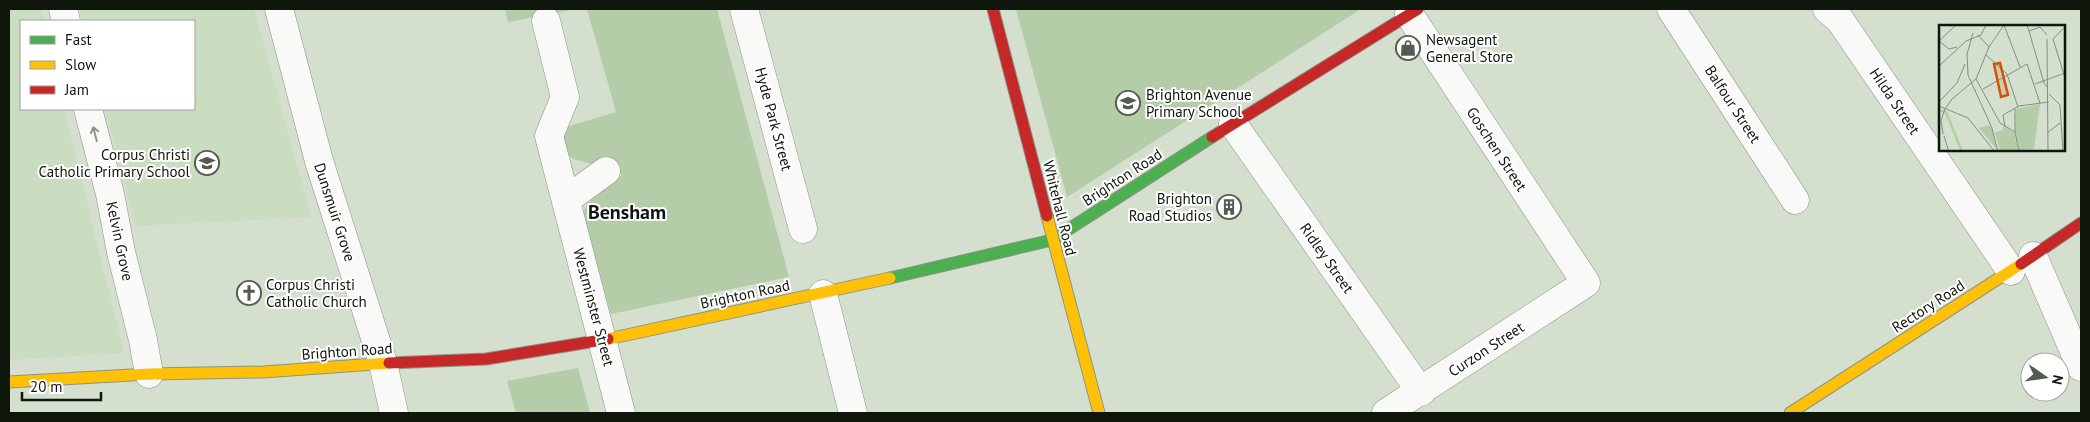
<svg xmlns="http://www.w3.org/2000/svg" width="2090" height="422" font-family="'PT Sans',sans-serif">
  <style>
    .built { fill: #cbddc0 }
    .green { fill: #b4cca8 }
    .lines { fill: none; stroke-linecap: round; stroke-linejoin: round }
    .street-casing { stroke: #8b9487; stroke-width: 29 }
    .fast-casing { stroke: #8b9487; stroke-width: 13 }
    .slow-casing { stroke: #8b9487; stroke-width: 13 }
    .jam-casing { stroke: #8b9487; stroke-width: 13 }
    .street { stroke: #f9faf8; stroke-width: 28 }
    .fast { stroke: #4caf50; stroke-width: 11 }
    .slow { stroke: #ffc107; stroke-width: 11 }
    .jam { stroke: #c62828; stroke-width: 11 }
    .oneway { stroke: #90938d }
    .labels { text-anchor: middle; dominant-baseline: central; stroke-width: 4; stroke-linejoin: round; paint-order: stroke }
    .poi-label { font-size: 15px; fill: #0f160b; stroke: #fff; text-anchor: start }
    .street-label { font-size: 15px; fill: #0f160b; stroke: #fff }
    .district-label { font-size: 20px; font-weight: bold; fill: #0f160b; stroke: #fff }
    .inset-river { fill: none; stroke: #aed29a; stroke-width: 2.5 }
    .inset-road { fill: none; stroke: #858f80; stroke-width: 1 }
    .view { fill: #d2520c; fill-opacity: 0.15; stroke: #d2520c; stroke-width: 2.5 }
    .inset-edge { fill: none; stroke: #0f160b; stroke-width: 2.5 }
  </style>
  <rect width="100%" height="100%" fill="#d4dfce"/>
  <path class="built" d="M15,9H40L43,21H21V109H64L124,353L9,360V10Z
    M79,9H254L311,217L135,226L105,109H194V21H83Z"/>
  <path class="green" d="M505,9H576L508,22Z
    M587,9H717L789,277L611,314L582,214L588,203L622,175L606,156L592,164L573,159L562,149L560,129L616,112Z
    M1016,9H1361L1067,197Z
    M578,368L590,413H516L507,381Z"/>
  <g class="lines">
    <defs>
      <path id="street" d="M63,9L66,21
        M279,9L319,161L383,363L394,413
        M744,9L803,229
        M1671,9L1795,200
        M1827,9L1840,20L2011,271
        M546,21L565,97L549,136L621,413
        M88,109L110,194L121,252L143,340L149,374
        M1233,124L1421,392
        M566,200L606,171
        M2033,256L2081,367
        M823,294L853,413
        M1386,413L1586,283L1409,14"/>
      <path id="fast" d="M890,278L1052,240L1212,137"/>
      <path id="slow" d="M1047,216L1099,413
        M608,339L890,278
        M9,382L149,374L263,372L389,363
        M1790,413L2021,264"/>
      <path id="jam" d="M993,9L1047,216
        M1212,137L1418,9
        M2021,264L2081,223
        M389,363L486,359L608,339"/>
    </defs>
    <use href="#street" class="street-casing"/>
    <use href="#fast" class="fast-casing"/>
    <use href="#slow" class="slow-casing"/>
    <use href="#jam" class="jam-casing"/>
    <use href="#street" class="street"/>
    <use href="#fast" class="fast"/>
    <use href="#slow" class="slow"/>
    <use href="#jam" class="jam"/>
  </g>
  <defs><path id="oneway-shaft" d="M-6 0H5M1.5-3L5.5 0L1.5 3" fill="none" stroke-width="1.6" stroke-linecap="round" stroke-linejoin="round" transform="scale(1.25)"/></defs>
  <use class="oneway" href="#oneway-shaft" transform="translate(95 134) rotate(-104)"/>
  <defs>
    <symbol id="shop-ring" viewBox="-11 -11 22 22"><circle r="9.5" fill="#fff" stroke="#545c4f" stroke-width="1.5"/><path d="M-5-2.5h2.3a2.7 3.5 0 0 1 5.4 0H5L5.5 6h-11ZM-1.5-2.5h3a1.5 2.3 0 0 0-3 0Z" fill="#545c4f"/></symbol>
    <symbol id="school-ring" viewBox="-11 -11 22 22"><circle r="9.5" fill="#fff" stroke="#545c4f" stroke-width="1.5"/><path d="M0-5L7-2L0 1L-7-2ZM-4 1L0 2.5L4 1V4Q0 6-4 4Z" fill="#545c4f"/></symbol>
    <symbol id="building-ring" viewBox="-11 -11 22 22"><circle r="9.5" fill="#fff" stroke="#545c4f" stroke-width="1.5"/><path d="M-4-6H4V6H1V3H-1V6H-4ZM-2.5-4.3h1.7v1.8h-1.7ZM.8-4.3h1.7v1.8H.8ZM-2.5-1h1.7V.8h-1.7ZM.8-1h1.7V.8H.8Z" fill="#545c4f"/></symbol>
    <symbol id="church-ring" viewBox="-11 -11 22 22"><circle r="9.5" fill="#fff" stroke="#545c4f" stroke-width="1.5"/><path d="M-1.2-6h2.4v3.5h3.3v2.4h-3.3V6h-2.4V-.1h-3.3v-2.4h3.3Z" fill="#545c4f"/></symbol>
  </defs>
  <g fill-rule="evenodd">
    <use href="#shop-ring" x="1394" y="34" width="28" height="28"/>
    <use href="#school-ring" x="1114" y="89" width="28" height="28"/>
    <use href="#school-ring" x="193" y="149" width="28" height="28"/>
    <use href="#building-ring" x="1215" y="193" width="28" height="28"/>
    <use href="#church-ring" x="235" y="279" width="28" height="28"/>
  </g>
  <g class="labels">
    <g class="poi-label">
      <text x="1426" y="39">Newsagent<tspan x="1426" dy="17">General Store</tspan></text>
      <text x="1146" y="94">Brighton Avenue<tspan x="1146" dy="17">Primary School</tspan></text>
      <text x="190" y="154" text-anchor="end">Corpus Christi<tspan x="190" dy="17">Catholic Primary School</tspan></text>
      <text x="1212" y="198" text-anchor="end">Brighton<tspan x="1212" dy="17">Road Studios</tspan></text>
      <text x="266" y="284">Corpus Christi<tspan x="266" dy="17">Catholic Church</tspan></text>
    </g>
    <g class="street-label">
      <text transform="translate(1895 101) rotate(56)">Hilda Street</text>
      <text transform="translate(1733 104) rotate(57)">Balfour Street</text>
      <text transform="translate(774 119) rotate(75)">Hyde Park Street</text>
      <text transform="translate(1497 149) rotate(57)">Goschen Street</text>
      <text transform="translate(1122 177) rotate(-33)">Brighton Road</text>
      <text transform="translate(1060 208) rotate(76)">Whitehall Road</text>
      <text transform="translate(335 212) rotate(72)">Dunsmuir Grove</text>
      <text transform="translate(120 241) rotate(78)">Kelvin Grove</text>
      <text transform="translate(1327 258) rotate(55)">Ridley Street</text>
      <text transform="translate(745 294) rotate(-12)">Brighton Road</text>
      <text transform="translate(1928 306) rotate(-33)">Rectory Road</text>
      <text transform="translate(594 307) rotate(75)">Westminster Street</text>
      <text transform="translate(1486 349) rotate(-33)">Curzon Street</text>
      <text transform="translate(347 351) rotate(-4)">Brighton Road</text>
    </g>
    <g class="district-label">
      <text x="627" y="212">Bensham</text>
    </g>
  </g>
  <g transform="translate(1939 25)">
    <rect width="126" height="126" fill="#d4dfce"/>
    <path d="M101,79L95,124L80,125L76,107L77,84ZM50,100L53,104L59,126L40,103ZM64,101L75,107L79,126H61L56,107L64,105Z" fill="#b4cca8"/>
    <path class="inset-river" d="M0,85L7,87L23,127"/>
    <path class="inset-road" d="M65,0L81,42M88,0L90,6L101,2L108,10M125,3L114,14L127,56M90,6L105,58L109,63M34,8L28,29L29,50L53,103L59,127M39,10L50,22M108,14L109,127M0,16L10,24L18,22M0,16L17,0M47,30L68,49L79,82M0,41L27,16L42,10L47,0M37,54L61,98L76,107L80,127M96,59L126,48M44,64L88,39L101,78M110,69L121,80L124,127M0,77L18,58L26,39M0,81L29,93L56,127M66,101L64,90L80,81L110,77M76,107V84M108,108L121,98M4,109L2,95L6,84L13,74L37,54L50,22L65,0M5,111L10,127"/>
    <path class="view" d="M61,38L69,70L62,72L55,39Z"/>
    <rect width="126" height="126" class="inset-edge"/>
  </g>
  <rect width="2090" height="422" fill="none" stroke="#0f160b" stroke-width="20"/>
  <rect x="20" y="20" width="175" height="90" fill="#ffffff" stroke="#9fa29d"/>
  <rect x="30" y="36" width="25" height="8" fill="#4caf50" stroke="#9fa29d"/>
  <text x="65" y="45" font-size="15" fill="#0f160b">Fast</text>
  <rect x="30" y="61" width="25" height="8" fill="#ffc107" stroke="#9fa29d"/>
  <text x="65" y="70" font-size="15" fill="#0f160b">Slow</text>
  <rect x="30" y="86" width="25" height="8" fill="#c62828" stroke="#9fa29d"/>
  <text x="65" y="95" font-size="15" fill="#0f160b">Jam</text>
  <g transform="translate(2045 377) rotate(103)"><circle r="24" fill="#ffffff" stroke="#9fa29d"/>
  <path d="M0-4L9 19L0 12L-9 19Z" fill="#545c4f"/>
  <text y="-8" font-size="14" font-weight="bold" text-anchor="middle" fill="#0f160b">N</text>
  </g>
  <path d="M22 392v8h79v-8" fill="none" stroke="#0f160b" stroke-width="2.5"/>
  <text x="30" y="392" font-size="15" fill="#0f160b" stroke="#ffffff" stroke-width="4" paint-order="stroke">20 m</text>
</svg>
